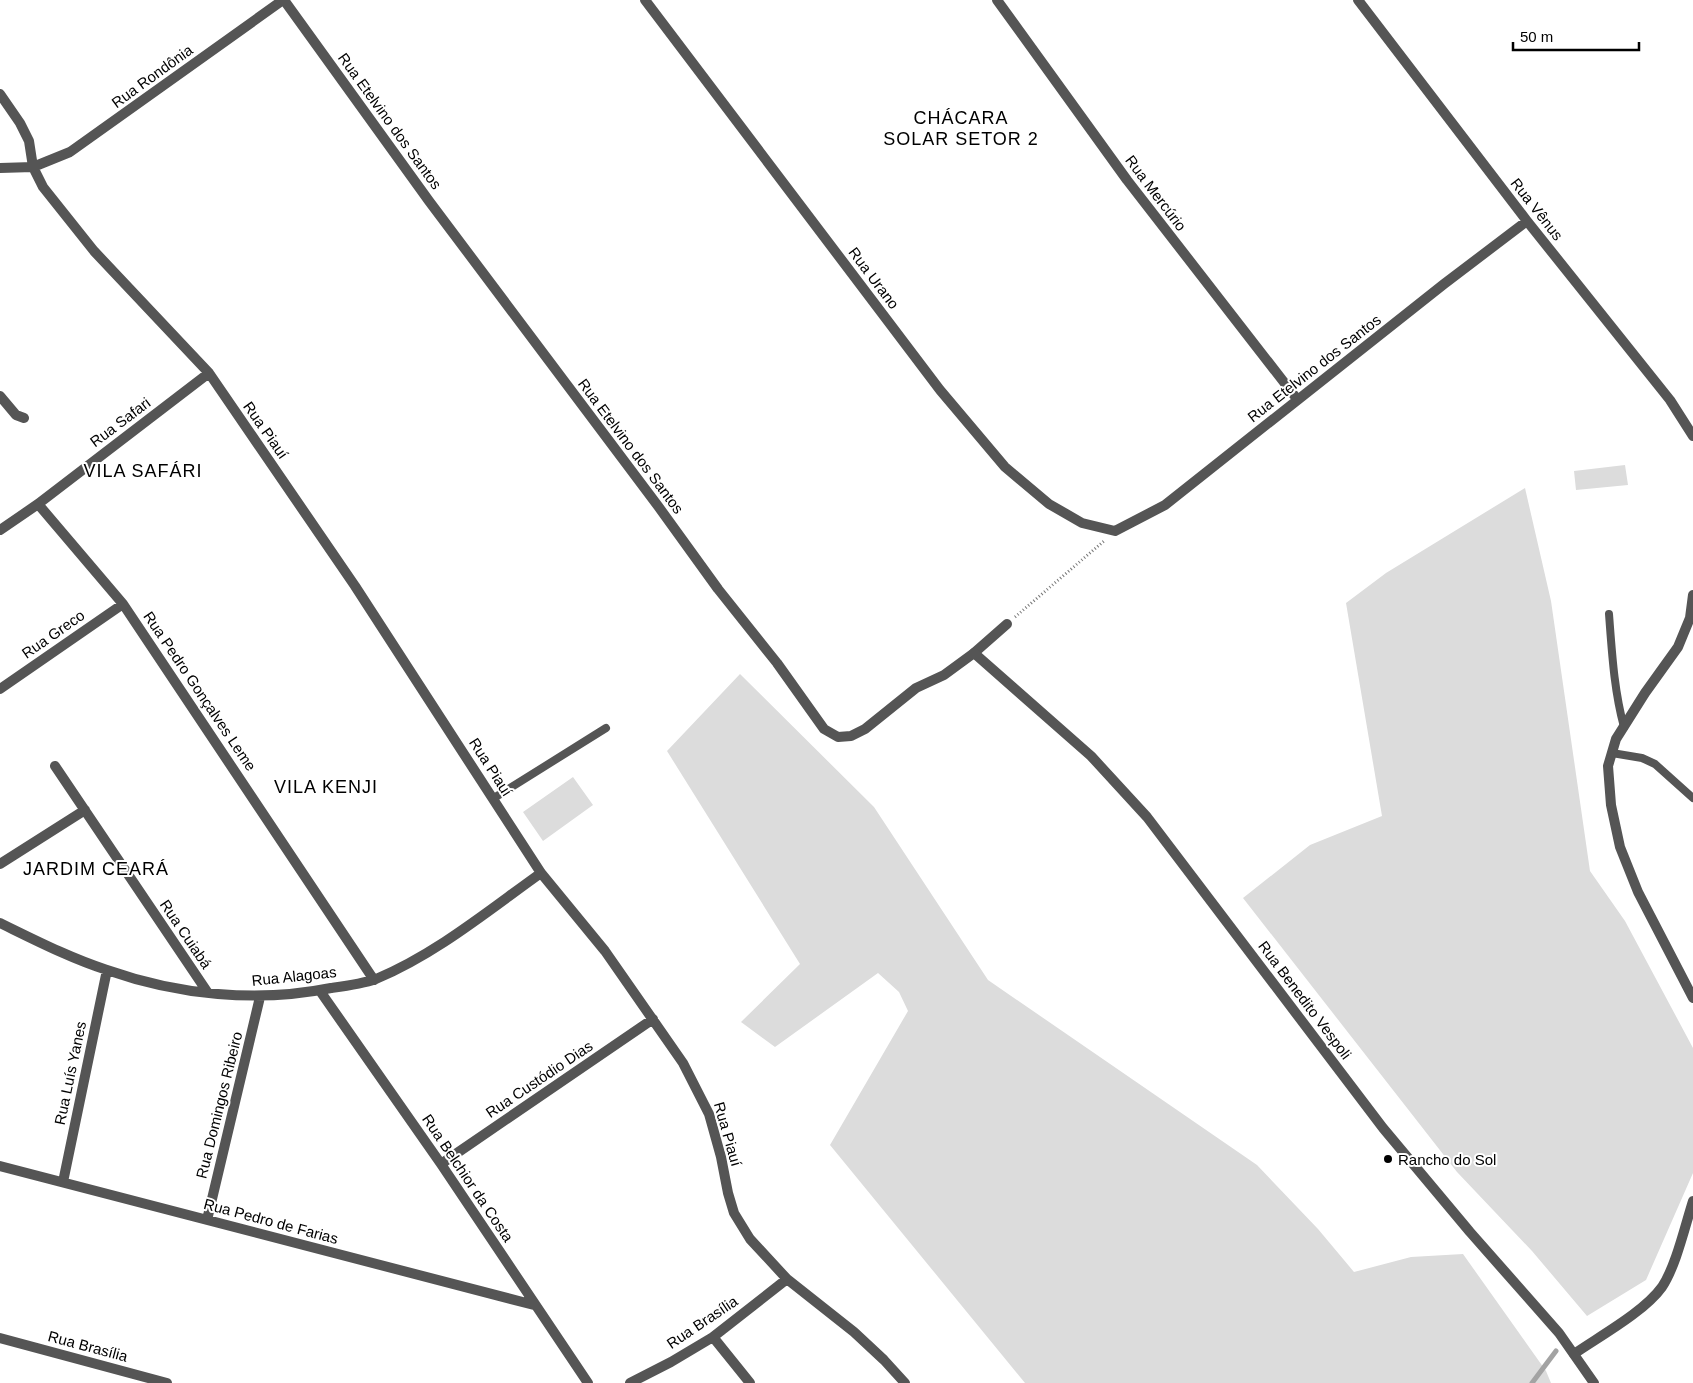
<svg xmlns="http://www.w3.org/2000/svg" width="1693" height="1383" font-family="Arial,sans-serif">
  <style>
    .green { fill: #dcdcdc }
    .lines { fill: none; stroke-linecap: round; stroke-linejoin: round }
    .stream { stroke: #a3a3a3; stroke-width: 5 }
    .path { stroke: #777; stroke-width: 3; stroke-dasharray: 1 2.5; stroke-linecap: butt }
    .service { stroke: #555; stroke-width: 8 }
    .minor { stroke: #555; stroke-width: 10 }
    .tertiary { stroke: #555; stroke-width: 10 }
    .poi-dot { fill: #000; stroke: #fff; stroke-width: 2 }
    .labels { text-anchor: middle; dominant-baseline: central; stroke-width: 4; stroke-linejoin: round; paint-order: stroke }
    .street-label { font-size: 15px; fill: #000; stroke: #fff }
    .poi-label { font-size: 15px; fill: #000; stroke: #fff; text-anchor: start }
    .quarter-label { font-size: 18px; letter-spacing: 1px; fill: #000; stroke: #fff }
  </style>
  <rect width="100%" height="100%" fill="#fff"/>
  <path class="green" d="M1625,465L1628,485L1576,490L1574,471Z
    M1525,488L1551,601L1590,871L1625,921L1693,1048V1173L1646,1280L1587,1316L1532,1251L1457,1172L1243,898L1310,845L1382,816L1346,603L1386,573Z
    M740,674L874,807L988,980L1257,1165L1318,1229L1354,1272L1411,1257L1463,1254L1546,1371L1551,1383H1025L830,1145L908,1011L899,992L878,973L775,1047L741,1022L800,964L667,751Z
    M573,777L593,805L543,841L523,812Z"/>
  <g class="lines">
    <path class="stream" d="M1532,1383L1556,1351"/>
    <path class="path" d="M1015,617L1104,541"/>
    <path class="service" d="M1609,614C1612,653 1614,690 1624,727
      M1612,753L1642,758L1655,764L1693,798
      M494,798L606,728"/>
    <path class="minor" d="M645,0L940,390L1005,467L1049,504L1082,523L1115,531L1165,505L1444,284L1527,221
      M997,0L1127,180L1297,399
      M1358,0L1527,221L1670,400L1693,436
      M0,94L20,123L29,141L33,167L43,187L94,251L209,373L355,586L541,873L605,951L683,1063L709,1114L721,1157L728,1193L734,1213L750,1239L787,1279L854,1332L884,1360L905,1383
      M0,168L33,167L70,152L283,0
      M0,396L16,415L24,418
      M38,504L123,604L374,980
      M0,530L38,504L209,373
      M1693,595L1690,618L1678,647L1645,693L1616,739L1608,766L1611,805L1620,847L1638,892L1693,998
      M974,653L1007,624
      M0,689L123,604
      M55,766L208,993
      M0,864L85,810
      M0,923C35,940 70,958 107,970C178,995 257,1003 331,988C346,986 362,984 376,979C436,954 489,910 541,873
      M320,991L441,1164L588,1383
      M441,1164L653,1019
      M0,1166L534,1305
      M63,1182L107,970
      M207,1220L260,997
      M713,1337L750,1383
      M0,1338L167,1383
      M1574,1354C1600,1336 1644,1312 1662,1287C1676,1266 1685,1226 1693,1201
      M630,1383L671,1362L713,1337L787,1279"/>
    <path class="tertiary" d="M284,0L429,201L658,506L718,589L777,663L824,729L838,737L851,736L865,729L916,688L944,675L974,653L1091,756L1147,817L1383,1128L1470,1232L1559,1333L1594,1383"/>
  </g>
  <circle class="poi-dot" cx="1388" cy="1159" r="5"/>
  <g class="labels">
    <g class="street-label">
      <text transform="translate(152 76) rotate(-36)">Rua Rondônia</text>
      <text transform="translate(390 121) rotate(54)">Rua Etelvino dos Santos</text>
      <text transform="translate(1156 193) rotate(53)">Rua Mercúrio</text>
      <text transform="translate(1537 209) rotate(52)">Rua Vênus</text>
      <text transform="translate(874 278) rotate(53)">Rua Urano</text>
      <text transform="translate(1314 368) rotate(-38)">Rua Etelvino dos Santos</text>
      <text transform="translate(120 422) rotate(-37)">Rua Safari</text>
      <text transform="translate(266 430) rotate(55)">Rua Piauí</text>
      <text transform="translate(631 446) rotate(53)">Rua Etelvino dos Santos</text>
      <text transform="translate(53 634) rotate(-35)">Rua Greco</text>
      <text transform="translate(200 691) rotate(56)">Rua Pedro Gonçalves Leme</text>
      <text transform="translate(491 767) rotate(57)">Rua Piauí</text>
      <text transform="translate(186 934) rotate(56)">Rua Cuiabá</text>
      <text transform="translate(294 976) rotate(-6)">Rua Alagoas</text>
      <text transform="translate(1305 1000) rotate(53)">Rua Benedito Vespoli</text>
      <text transform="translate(70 1073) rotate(-78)">Rua Luís Yanes</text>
      <text transform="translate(539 1079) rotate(-34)">Rua Custódio Dias</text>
      <text transform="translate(219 1105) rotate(-76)">Rua Domingos Ribeiro</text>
      <text transform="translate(728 1134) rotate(74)">Rua Piauí</text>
      <text transform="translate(468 1178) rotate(56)">Rua Belchior da Costa</text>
      <text transform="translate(271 1221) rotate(15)">Rua Pedro de Farias</text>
      <text transform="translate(702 1322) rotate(-34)">Rua Brasília</text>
      <text transform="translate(88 1346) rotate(15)">Rua Brasília</text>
    </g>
    <g class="poi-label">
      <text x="1398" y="1159">Rancho do Sol</text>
    </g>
    <g class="quarter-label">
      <text x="961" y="118">CHÁCARA<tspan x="961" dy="21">SOLAR SETOR 2</tspan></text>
      <text x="143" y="471">VILA SAFÁRI</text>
      <text x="326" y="787">VILA KENJI</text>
      <text x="96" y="869">JARDIM CEARÁ</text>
    </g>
  </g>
  <path d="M1513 42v8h126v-8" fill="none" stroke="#000000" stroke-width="2.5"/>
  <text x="1520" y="42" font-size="15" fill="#000000" stroke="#ffffff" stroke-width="4" paint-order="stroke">50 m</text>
</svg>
